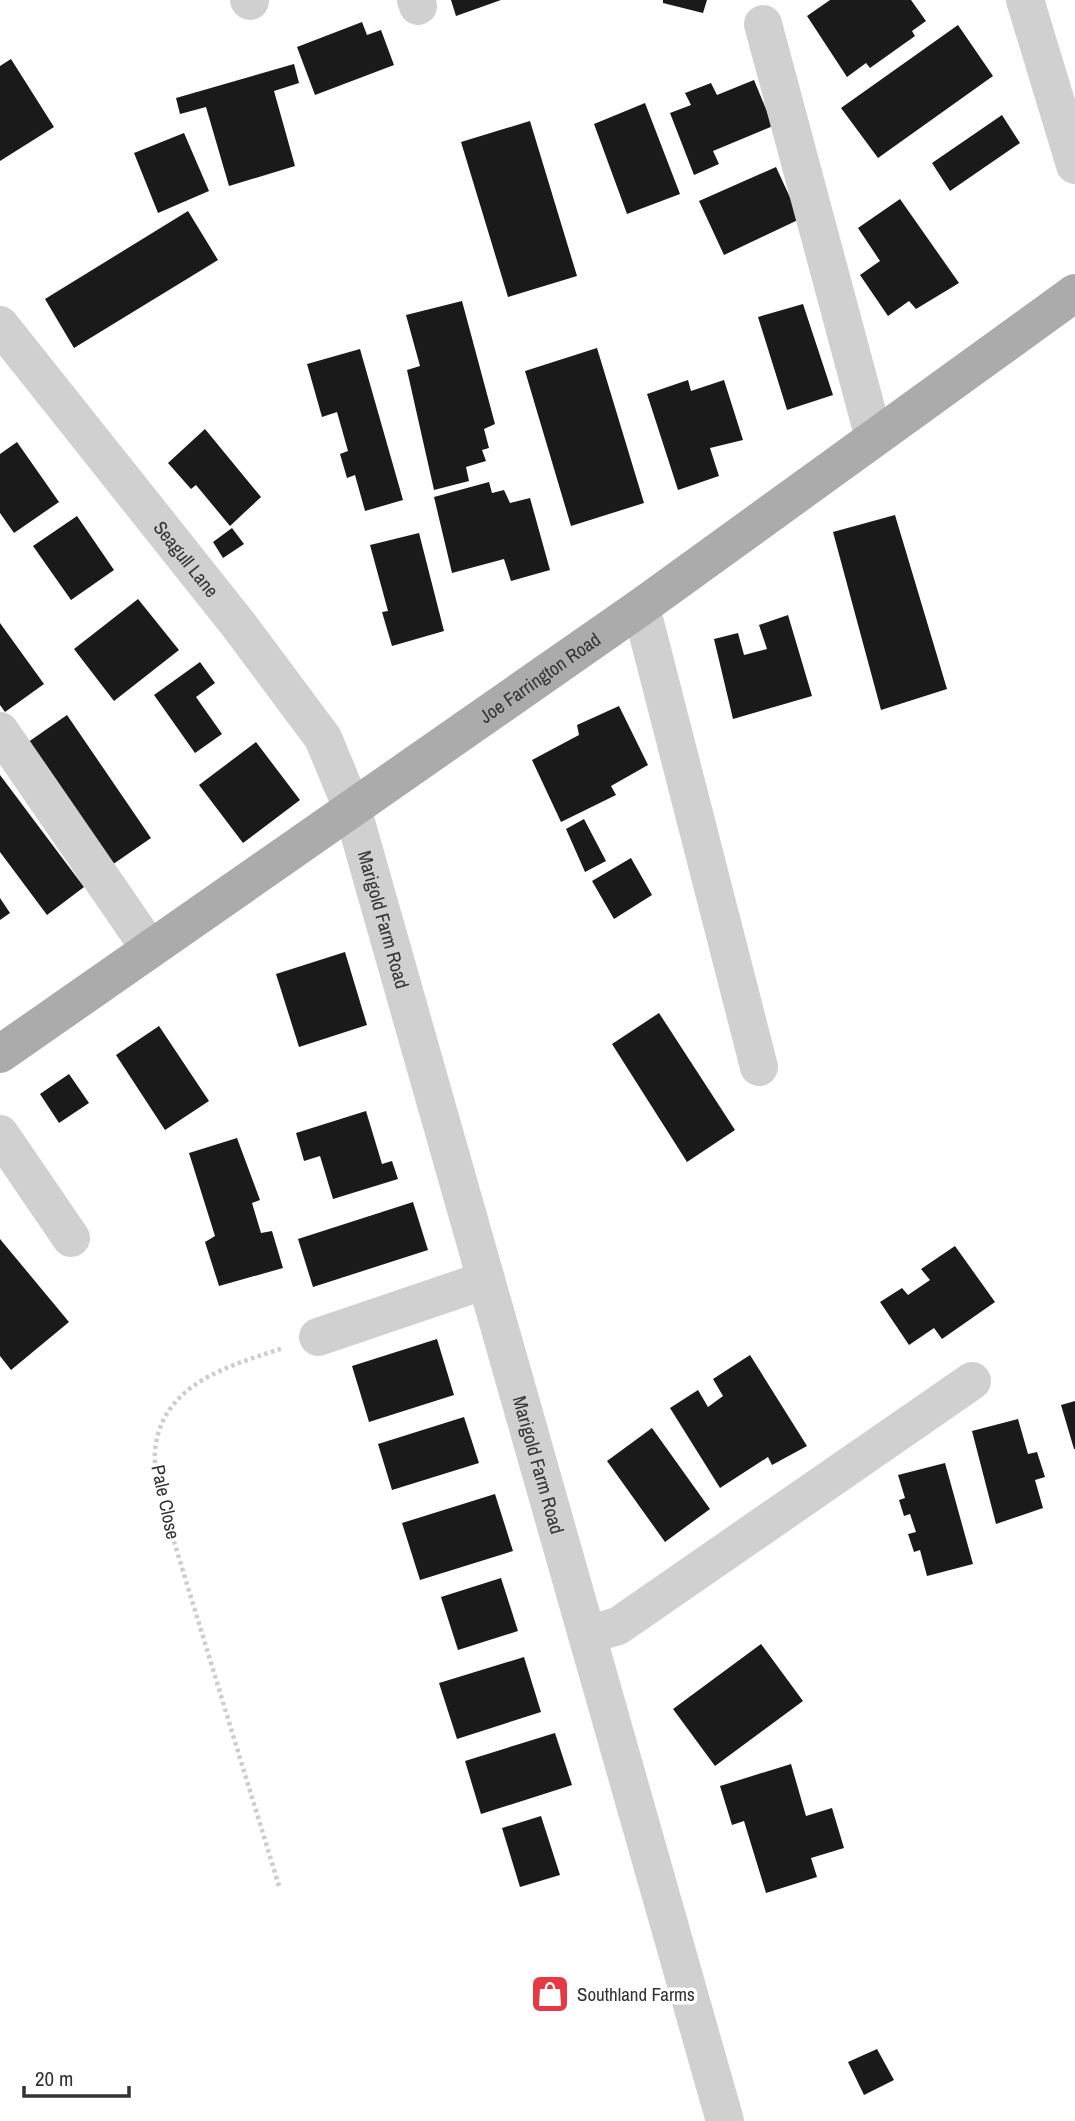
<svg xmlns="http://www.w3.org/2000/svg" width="1075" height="2121" font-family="'Archivo Narrow',sans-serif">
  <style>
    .building { fill: #1a1a1a }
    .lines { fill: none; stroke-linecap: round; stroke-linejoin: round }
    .path { stroke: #cdcdcd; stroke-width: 4.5; stroke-dasharray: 3.5 3.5; stroke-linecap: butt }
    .minor { stroke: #d0d0d0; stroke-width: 38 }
    .major { stroke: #ababab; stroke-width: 38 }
    .labels { text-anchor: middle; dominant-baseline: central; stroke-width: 7; stroke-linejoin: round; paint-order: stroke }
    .street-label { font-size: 19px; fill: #333; stroke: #fff }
    .poi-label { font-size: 19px; fill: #333; stroke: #fff; text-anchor: start }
  </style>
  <rect width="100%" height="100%" fill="#fff"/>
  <path class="building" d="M451,0H501L456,16Z
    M663,0H707L703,13L663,3Z
    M830,0H911L926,21L912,31L915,36L870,68L866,63L847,77L807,16Z
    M362,22L367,35L381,30L394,65L315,95L297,47Z
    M958,25L993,76L878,158L841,108Z
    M11,59L54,127L0,161V66Z
    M294,64L299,83L274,91L295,166L229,186L206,107L180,114L176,98Z
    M754,80L773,126L713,151L719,164L694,175L670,113L691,105L685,93L711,83L717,95Z
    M645,103L680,194L627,214L594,124Z
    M1002,115L1020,143L950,191L932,163Z
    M530,121L577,276L508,297L461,142Z
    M184,133L209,191L158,213L134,153Z
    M776,167L800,219L724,255L699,201Z
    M900,199L959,283L916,309L909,301L888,316L860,275L880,261L858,228Z
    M188,211L218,260L74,348L45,299Z
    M462,301L495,424L484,429L489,448L482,450L486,461L466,467L469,481L434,490L407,370L420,366L406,315Z
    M803,304L833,395L787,410L758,317Z
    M597,348L644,503L571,526L525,371Z
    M360,349L403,500L365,511L355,475L347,478L340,454L348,451L337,412L322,417L307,364Z
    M688,380L691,391L724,380L743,440L710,448L719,476L678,490L647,394Z
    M205,429L261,497L230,526L196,485L191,489L168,463Z
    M17,442L59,502L14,533L0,513V454Z
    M489,482L492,493L504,490L510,503L530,498L550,570L511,581L504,559L452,573L434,497Z
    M895,515L947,689L881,710L833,532Z
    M77,516L114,570L71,600L33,546Z
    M232,528L244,544L223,558L213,542Z
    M419,533L444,631L392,646L382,612L388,611L370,545Z
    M138,599L179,650L114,701L74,649Z
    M788,615L812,696L733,719L714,639L738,633L744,655L767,649L759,625Z
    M0,623L44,684L5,712L0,705Z
    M200,662L215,683L196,697L222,734L195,753L154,695Z
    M619,706L648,765L611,786L616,795L561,822L532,760L579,735L577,725Z
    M67,715L151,838L109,867L24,745Z
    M256,742L300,800L243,843L199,785Z
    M0,775L84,887L47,915L0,852Z
    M584,819L606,861L585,872L566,829Z
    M631,858L652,895L614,919L592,881Z
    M0,898L10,913L0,920Z
    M345,952L367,1025L299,1047L276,974Z
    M659,1013L735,1130L687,1162L612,1044Z
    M159,1026L209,1101L165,1130L116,1055Z
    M69,1074L89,1103L59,1123L40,1094Z
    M366,1111L382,1164L392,1161L398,1179L333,1199L320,1156L304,1161L296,1133Z
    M237,1138L260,1200L252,1203L261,1233L272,1231L283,1268L219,1286L205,1242L215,1236L189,1153Z
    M413,1202L428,1250L313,1287L298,1239Z
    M0,1239L69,1322L11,1370L0,1356Z
    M955,1246L995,1302L942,1339L934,1328L909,1345L880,1302L902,1288L908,1295L930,1280L921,1269Z
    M437,1339L454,1395L369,1422L352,1366Z
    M750,1355L807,1446L772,1465L768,1457L720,1488L670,1408L698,1390L708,1407L723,1396L713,1379Z
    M1075,1401V1449H1074L1061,1405Z
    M464,1417L479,1463L392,1490L378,1444Z
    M1018,1419L1028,1454L1037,1452L1045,1477L1035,1480L1043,1508L996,1524L972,1431Z
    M652,1428L710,1509L665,1542L607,1461Z
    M945,1463L973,1564L927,1576L920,1550L914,1552L908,1534L916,1532L910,1514L904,1516L899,1500L905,1498L898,1475Z
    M495,1494L513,1551L420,1580L402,1523Z
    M501,1578L518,1631L458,1650L441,1597Z
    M761,1644L803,1701L715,1766L673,1709Z
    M524,1657L541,1712L457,1739L439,1683Z
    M555,1733L572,1785L481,1814L465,1761Z
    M791,1764L806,1816L832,1808L844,1848L811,1858L817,1877L766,1893L744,1821L732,1825L720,1786Z
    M541,1816L560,1875L520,1887L502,1828Z
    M877,2049L894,2080L864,2095L848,2062Z"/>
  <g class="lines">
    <path class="path" d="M279,1886L165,1512C159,1490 152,1465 156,1443C167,1381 233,1365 283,1348"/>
    <g class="minor">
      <path d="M249,0L250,1"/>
      <path d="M416,0L418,6"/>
      <path d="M1025,0L1075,165"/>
      <path d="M763,24L874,438"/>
      <path id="s1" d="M0,325L238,624L323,738L352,808L725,2121"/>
      <path d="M641,607L759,1067"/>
      <path d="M0,731L150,949"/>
      <path d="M0,1134L71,1238"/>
      <path d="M318,1337L486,1280"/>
      <path d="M587,1635L618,1626L972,1381"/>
    </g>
    <path class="major" id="s2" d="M0,1054L641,607L1075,293"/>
  </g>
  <defs>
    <symbol id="shop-square" viewBox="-11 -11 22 22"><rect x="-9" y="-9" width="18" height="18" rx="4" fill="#e63946" stroke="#fff"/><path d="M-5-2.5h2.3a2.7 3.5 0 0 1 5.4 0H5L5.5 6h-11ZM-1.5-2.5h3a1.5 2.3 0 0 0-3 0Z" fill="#fff"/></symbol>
  </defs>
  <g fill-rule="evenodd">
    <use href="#shop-square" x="528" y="1972" width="44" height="44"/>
  </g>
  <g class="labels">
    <g class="street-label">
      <text stroke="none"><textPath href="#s1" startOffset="299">Seagull Lane</textPath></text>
      <text stroke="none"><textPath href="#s2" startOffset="658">Joe Farrington Road</textPath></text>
      <text stroke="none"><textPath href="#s1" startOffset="716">Marigold Farm Road</textPath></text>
      <text stroke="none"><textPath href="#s1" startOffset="1283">Marigold Farm Road</textPath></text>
      <text transform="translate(166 1502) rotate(78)">Pale Close</text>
    </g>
    <g class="poi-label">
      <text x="577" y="1994">Southland Farms</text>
    </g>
  </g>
  <path d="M24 2086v10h105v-10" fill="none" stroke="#333333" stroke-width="3.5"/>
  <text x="35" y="2086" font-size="21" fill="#333333" stroke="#ffffff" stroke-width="5" paint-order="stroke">20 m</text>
</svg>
